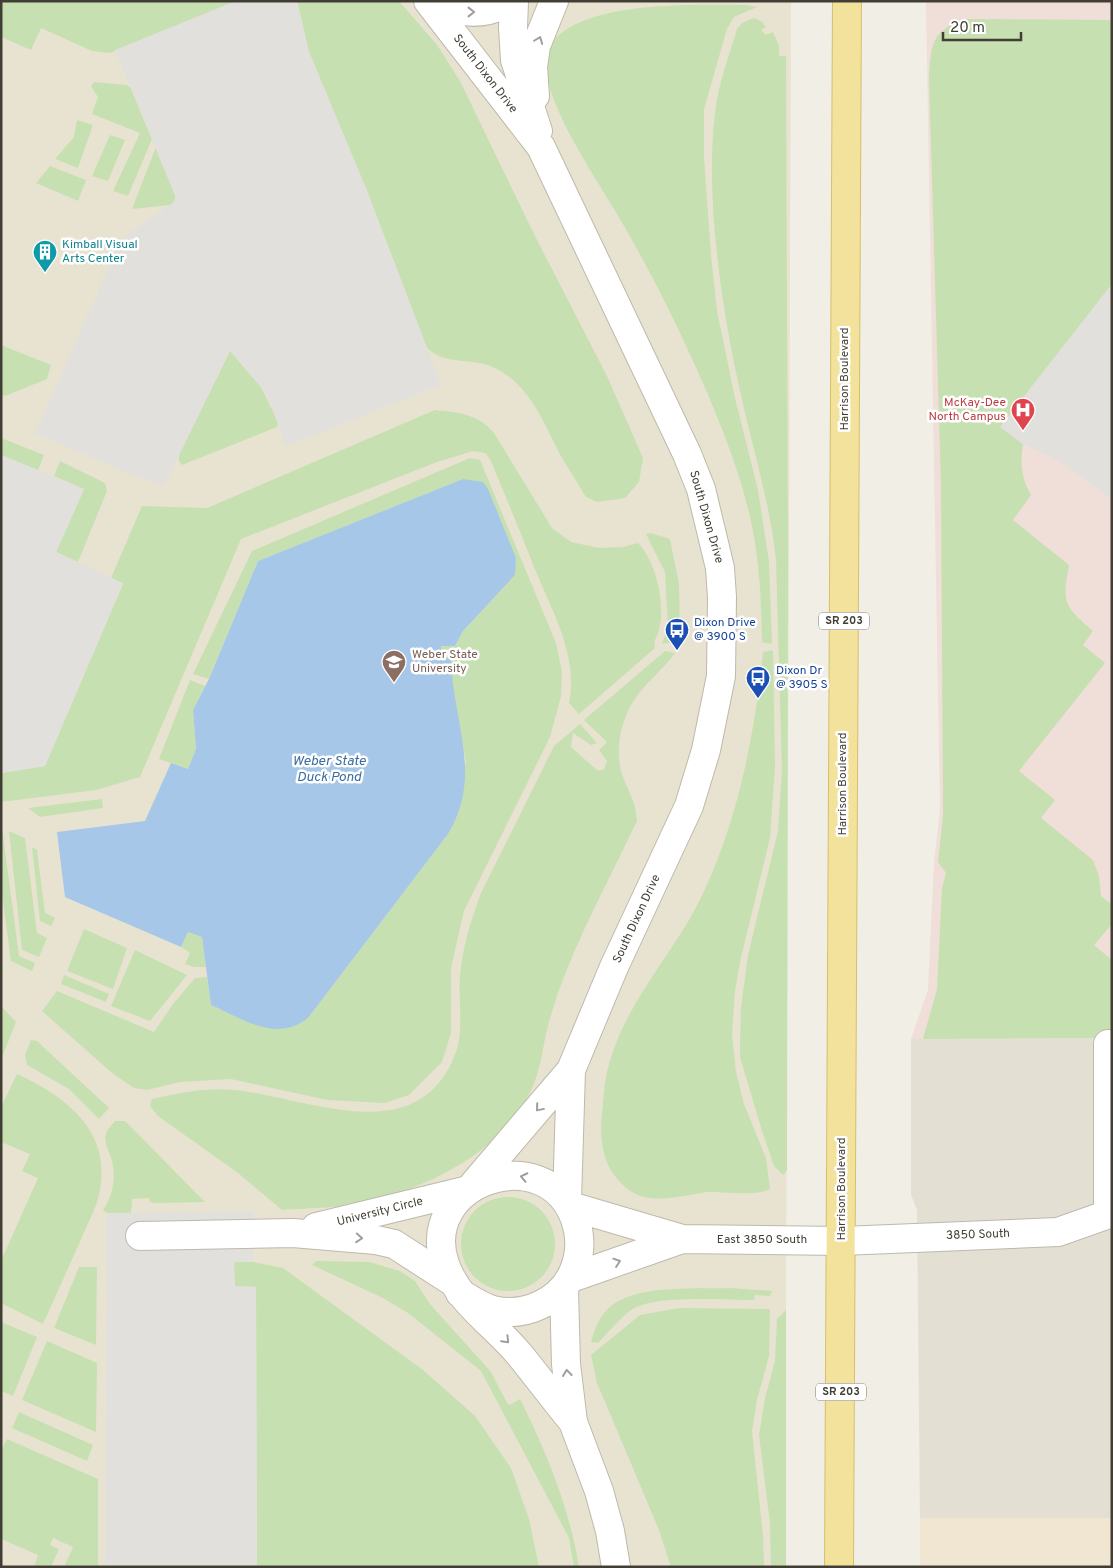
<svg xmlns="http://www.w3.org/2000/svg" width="1113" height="1568" font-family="Overpass,sans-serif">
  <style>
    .residential { fill: #e3e0d3 }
    .commercial { fill: #f0e6d1 }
    .education { fill: #e8e3d0 }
    .medical { fill: #f0ded9 }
    .green { fill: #c7e0b1 }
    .parking { fill: #e1e0dc }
    .water { fill: #a6c7e7 }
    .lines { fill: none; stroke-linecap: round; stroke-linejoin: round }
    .minor-casing { stroke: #bdb9ab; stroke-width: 30 }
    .major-casing { stroke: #d6bf6d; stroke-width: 30 }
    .minor { stroke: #fff; stroke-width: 28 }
    .major { stroke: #f3e29b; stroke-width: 28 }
    .oneway { stroke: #a09e9a }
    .labels { text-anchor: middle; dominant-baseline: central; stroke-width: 5; stroke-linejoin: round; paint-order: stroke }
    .shield { fill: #fff; stroke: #7b7872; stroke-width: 1 }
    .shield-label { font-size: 11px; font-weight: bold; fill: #423e35 }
    .street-label { font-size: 12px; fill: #423e35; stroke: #fff }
    .culture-label { font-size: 12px; fill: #0d838f; stroke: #fff; text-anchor: start }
    .health-label { font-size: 12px; fill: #be3a42; stroke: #fff; text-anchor: end }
    .transit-label { font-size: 12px; fill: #164399; stroke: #fff; text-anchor: start }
    .education-label { font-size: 12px; fill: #785e54; stroke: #fff; text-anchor: start }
    .water-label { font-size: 14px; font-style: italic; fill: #3b6da1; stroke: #fff }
  </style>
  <rect width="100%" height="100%" fill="#f0eee5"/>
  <path class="residential" d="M1112,1038V1518H920L917,1210L911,1195V1039Z"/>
  <path class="commercial" d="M920,1518H1112V1567H920Z"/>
  <path class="education" d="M1,1H791L785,1567H1Z"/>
  <path class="medical" d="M926,1H1112V1038L911,1039L928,990L934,862L940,810Z"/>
  <path class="green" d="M1,1H236L110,53L92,51L41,28L31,50L1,37Z
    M297,1H399L437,45L460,81L534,234L607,376L643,458L639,482L625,498L597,502L586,497C578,484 570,471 562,458C544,424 531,386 495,368C473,357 445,366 427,348L367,191L309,52Z
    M746,5L757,7L734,17L727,29L704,109V158L711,255L717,311L735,398L758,490L769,562L772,644L762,642C761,602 760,562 751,522C742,479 726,438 709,397C681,332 650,269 614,209C595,176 530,83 549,47C577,0 693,5 746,5Z
    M754,18L762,22L766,27L761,30L766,35L773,32L779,46V56H786L788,555L787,1170L783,1175L774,1166L762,1131L740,1057V1042L741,1008L748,955L778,831L782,771L776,560C770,501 751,444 739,386C721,305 705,196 715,113C718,84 729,56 737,29L742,23Z
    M966,19L1112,20V284L1001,427L1023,444C1020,464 1021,478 1031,495L1013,520L1069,565C1062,603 1064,606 1093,631L1083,645L1105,663L1019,771L1055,800L1041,818L1093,860L1099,876L1101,896L1112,905V924L1094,945L1112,960V1038L923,1039L937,989L942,888L946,873L938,862L943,815L941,486L929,79C931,46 930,30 966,19Z
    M94,82L127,85L131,88L152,139L128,196L113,191L140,133L92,114L98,97L91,86Z
    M77,120L93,125L78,168L55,159L74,137Z
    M110,135L125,140L108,181L92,176Z
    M156,147L176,195L174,202L170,205L132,209Z
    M50,166L86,180L78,201L36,183Z
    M1,345L51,365L47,379L5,396L1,394Z
    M230,351L261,387L278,422L277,427L182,465L179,461V454Z
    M435,410C458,412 478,414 494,433L552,528L571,542L599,548L623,547L638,543C656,561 666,605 659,630C657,638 653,640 655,648L579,714L569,703C579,656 551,609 534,567C520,531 505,495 490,459L485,453L473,451L437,462L241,539L140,777L96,790L1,802V773L45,766L123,584L111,578L142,506L207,508Z
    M1,438L44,455L38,470L1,455Z
    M470,458L480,460L556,643L562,671L561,696L550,737L464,911L451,968V1033L442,1062L409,1095L385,1103L327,1100L231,1079L180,1082L147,1090L134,1088L112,1073L42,1011L57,991L154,1032L173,1004L195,978L207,977L211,1005C241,1018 278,1042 308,1018L448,834L466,762L451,678V657L442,658L441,646H455L463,631L515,575L463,479L258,561L209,679L193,674L252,551Z
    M60,461L105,483L107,491L78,562L56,552L84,489L54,476Z
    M651,533L670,539L679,584L680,634L678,641L662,644L668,627L665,572L646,534Z
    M773,650L775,767L770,838L740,962L735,991L732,1035L736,1072L744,1104L766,1158L770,1189C756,1197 723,1191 706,1192C699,1193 691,1195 684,1196C653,1201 634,1201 614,1175C601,1158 600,1133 602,1113C604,1098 604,1082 608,1068C622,1013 660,968 689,920C700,901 710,879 718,858C743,793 756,722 763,652Z
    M665,651L675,653C663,670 646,682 635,699C622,717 616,745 620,766C624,787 636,797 637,821C610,878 579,934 558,993C554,1005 550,1017 547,1030C542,1050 541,1069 532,1088C506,1149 430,1187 369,1201C341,1208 311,1208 282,1210L238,1173L158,1116L150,1106L152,1099C180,1093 205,1087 234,1090C307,1097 419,1153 456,1052C464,1029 458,1001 460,977C462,948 471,920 481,893L554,746L580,724L597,743L591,745L573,733L571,747L598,771L604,769L607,761L599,750L607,742L584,720Z
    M190,680L205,686L193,710L196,749L188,769L159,759Z
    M102,799L103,808L40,817L28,808Z
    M1,820L19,956L35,963L32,971L11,961L1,887Z
    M9,831L25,838L37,933L47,938L39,957L22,950Z
    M32,847L37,850L45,913L55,918L51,926L40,921Z
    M84,929L127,948L113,989L67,971Z
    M188,932L202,937L206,967H194L185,964L190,953L181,947Z
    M135,950L187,975L150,1021L111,1006Z
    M64,975L109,994L106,1002L61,984Z
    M1,1006L16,1022L3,1055H1Z
    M31,1040L37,1041L109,1108L99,1119L69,1089L27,1065L25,1055Z
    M17,1074C72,1099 118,1138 96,1205C91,1218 84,1231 79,1244C67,1271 55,1297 43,1324L1,1303V1261L38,1178L22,1171L30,1154L1,1142V1107Z
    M115,1121H125L205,1202L155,1203L150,1202L149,1198L132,1199L131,1213H107L103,1210C113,1197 116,1176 112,1161C110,1153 103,1142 106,1134C107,1129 112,1125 115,1121Z
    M461 1244a47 47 0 1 1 94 0a47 47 0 1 1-94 0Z
    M316,1261L369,1262L400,1271L415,1281L430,1304L491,1372L507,1403L510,1405L520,1399C547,1453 569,1507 579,1567H574L569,1538L481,1371L408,1313L383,1298L312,1265Z
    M234,1262H253L283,1268L423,1370L475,1416L511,1468L529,1519L539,1567H257L256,1287L235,1286Z
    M79,1267H97L96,1345L54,1328Z
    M730,1288L772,1291L770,1296L755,1295L754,1300C726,1300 653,1294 631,1310C619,1319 609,1332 598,1343L591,1342C595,1327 601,1312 615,1303C643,1285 697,1289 730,1288Z
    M679,1308L770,1309L769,1356L757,1400L752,1431L763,1536L764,1567H671L659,1530L597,1383L591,1355L640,1315Z
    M786,1310V1567H771L770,1523L759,1435L765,1398L775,1361L777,1319Z
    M1,1322L37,1337L13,1396L1,1391Z
    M47,1341L97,1363L96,1432L22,1400Z
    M19,1412L93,1445L87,1461L12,1428Z
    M7,1439L98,1479V1567H64L73,1547L53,1538L50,1545L59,1549L51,1567H34L38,1555L1,1539V1451Z"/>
  <path class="parking" d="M236,1H297L309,52L367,191L441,385L286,446L273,410L261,387L230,351L164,486L133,475L35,433L122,238L174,202L176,198L115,50Z
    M1112,284V499L1060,461L1023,444L1000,427Z
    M1,455L84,489L56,552L123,583L45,766L1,773Z
    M253,1212V1262H233L235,1286L256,1287L257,1567H105L107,1213Z"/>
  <path class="water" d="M463,479L483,482L488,489L516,558L515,575L463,631L455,646H441L442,658L451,657C452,721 484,774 448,834L308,1018C276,1043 243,1019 211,1005L202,937L188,932L181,947L65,897L57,832L145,821L171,763L188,769L196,749L193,710L209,679L258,561Z"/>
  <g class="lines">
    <defs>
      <path id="minor" d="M428,1L541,147L687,454L701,489L720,568L722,597L721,676L706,750L689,806L614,967L571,1070L567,1200
        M432,1C458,14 484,17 510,1
        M514,1L513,28L515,60L538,131
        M535,96L533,67L536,46L554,1
        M1108,1044V1215
        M473,1185L571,1070
        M570,1206L682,1239L842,1241L1058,1232L1112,1213
        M316,1227L468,1190
        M140,1236L293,1233L376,1240L394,1244L453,1282
        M571,1278L682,1239
        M564,1288L566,1364L573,1422L599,1491L610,1531L616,1567
        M460,1293C470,1299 481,1307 493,1310C525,1318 562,1301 574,1270C581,1253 581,1236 575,1219C546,1138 417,1182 445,1264C458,1302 494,1324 519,1354C537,1376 554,1399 573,1422"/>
      <path id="major" d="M839,1567L847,1"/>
    </defs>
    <use href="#minor" class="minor-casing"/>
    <use href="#major" class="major-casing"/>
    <use href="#minor" class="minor"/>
    <use href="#major" class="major"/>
  </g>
  <defs><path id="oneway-chevron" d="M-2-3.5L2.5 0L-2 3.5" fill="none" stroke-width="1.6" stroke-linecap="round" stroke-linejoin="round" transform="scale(1.25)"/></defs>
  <g class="oneway">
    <use href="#oneway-chevron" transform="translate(471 12)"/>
    <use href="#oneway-chevron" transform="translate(539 40) rotate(-69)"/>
    <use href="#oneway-chevron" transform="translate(539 1108) rotate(130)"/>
    <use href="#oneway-chevron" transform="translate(524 1177) rotate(-168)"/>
    <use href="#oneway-chevron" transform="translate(359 1238) rotate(4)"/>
    <use href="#oneway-chevron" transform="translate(617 1262) rotate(-19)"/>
    <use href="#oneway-chevron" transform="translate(506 1340) rotate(46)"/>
    <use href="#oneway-chevron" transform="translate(567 1373) rotate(-97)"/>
  </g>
  <defs>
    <symbol id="building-pin" viewBox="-11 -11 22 30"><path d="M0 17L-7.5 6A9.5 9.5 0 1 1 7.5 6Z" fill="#0f9aa8" stroke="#fff"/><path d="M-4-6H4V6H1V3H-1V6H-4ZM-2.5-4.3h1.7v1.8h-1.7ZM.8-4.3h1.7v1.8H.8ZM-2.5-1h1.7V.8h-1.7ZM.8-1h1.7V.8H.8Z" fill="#fff"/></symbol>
    <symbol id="hospital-pin" viewBox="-11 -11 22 30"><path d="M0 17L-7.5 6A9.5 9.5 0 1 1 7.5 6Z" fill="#e0444e" stroke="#fff"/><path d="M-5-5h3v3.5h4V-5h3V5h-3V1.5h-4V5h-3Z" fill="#fff"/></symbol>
    <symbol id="bus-pin" viewBox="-11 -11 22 30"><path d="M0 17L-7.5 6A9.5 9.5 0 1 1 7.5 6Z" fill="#1a4fb4" stroke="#fff"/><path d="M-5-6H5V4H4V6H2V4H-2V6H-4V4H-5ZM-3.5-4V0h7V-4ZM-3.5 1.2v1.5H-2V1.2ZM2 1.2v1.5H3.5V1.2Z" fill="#fff"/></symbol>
    <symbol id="university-pin" viewBox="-11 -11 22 30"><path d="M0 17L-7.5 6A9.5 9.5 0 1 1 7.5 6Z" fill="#8d6e63" stroke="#fff"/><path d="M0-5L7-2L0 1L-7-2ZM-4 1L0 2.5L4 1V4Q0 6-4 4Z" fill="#fff"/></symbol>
  </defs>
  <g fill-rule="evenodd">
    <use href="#building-pin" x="31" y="238" width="28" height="38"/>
    <use href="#hospital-pin" x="1009" y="396" width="28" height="38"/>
    <use href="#bus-pin" x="663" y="616" width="28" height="38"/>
    <use href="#university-pin" x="380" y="648" width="28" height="38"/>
    <use href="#bus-pin" x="744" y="664" width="28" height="38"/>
  </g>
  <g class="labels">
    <g class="shield">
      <rect x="819" y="612.5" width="50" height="17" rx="4"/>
      <rect x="816" y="1383.5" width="50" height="17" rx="4"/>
    </g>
    <g class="shield-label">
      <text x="844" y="621">SR 203</text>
      <text x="841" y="1392">SR 203</text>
    </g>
    <g class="street-label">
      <text transform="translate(485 74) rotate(52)">South Dixon Drive</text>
      <text transform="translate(845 379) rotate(-90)">Harrison Boulevard</text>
      <text transform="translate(706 517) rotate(74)">South Dixon Drive</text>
      <text transform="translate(843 784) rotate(-90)">Harrison Boulevard</text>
      <text transform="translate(637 919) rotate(-65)">South Dixon Drive</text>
      <text transform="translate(842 1189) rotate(-90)">Harrison Boulevard</text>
      <text transform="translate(380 1212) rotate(-14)">University Circle</text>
      <text transform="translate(978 1235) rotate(-2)">3850 South</text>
      <text x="762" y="1240">East 3850 South</text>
    </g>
    <g class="culture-label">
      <text x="62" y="245">Kimball Visual<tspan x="62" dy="14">Arts Center</tspan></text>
    </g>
    <g class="health-label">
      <text x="1006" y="403">McKay-Dee<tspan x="1006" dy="14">North Campus</tspan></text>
    </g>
    <g class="transit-label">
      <text x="694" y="623">Dixon Drive<tspan x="694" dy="14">@ 3900 S</tspan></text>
      <text x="776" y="671">Dixon Dr<tspan x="776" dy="14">@ 3905 S</tspan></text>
    </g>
    <g class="education-label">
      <text x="412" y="655">Weber State<tspan x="412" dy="14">University</tspan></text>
    </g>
    <g class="water-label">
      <text x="329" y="761">Weber State<tspan x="329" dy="16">Duck Pond</tspan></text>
    </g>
  </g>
  <rect width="1113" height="1568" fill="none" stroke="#423e35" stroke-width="5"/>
  <path d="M943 32v8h78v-8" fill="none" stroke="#423e35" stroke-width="2.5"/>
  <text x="950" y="32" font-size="15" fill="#423e35" stroke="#ffffff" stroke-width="4" paint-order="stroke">20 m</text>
</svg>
